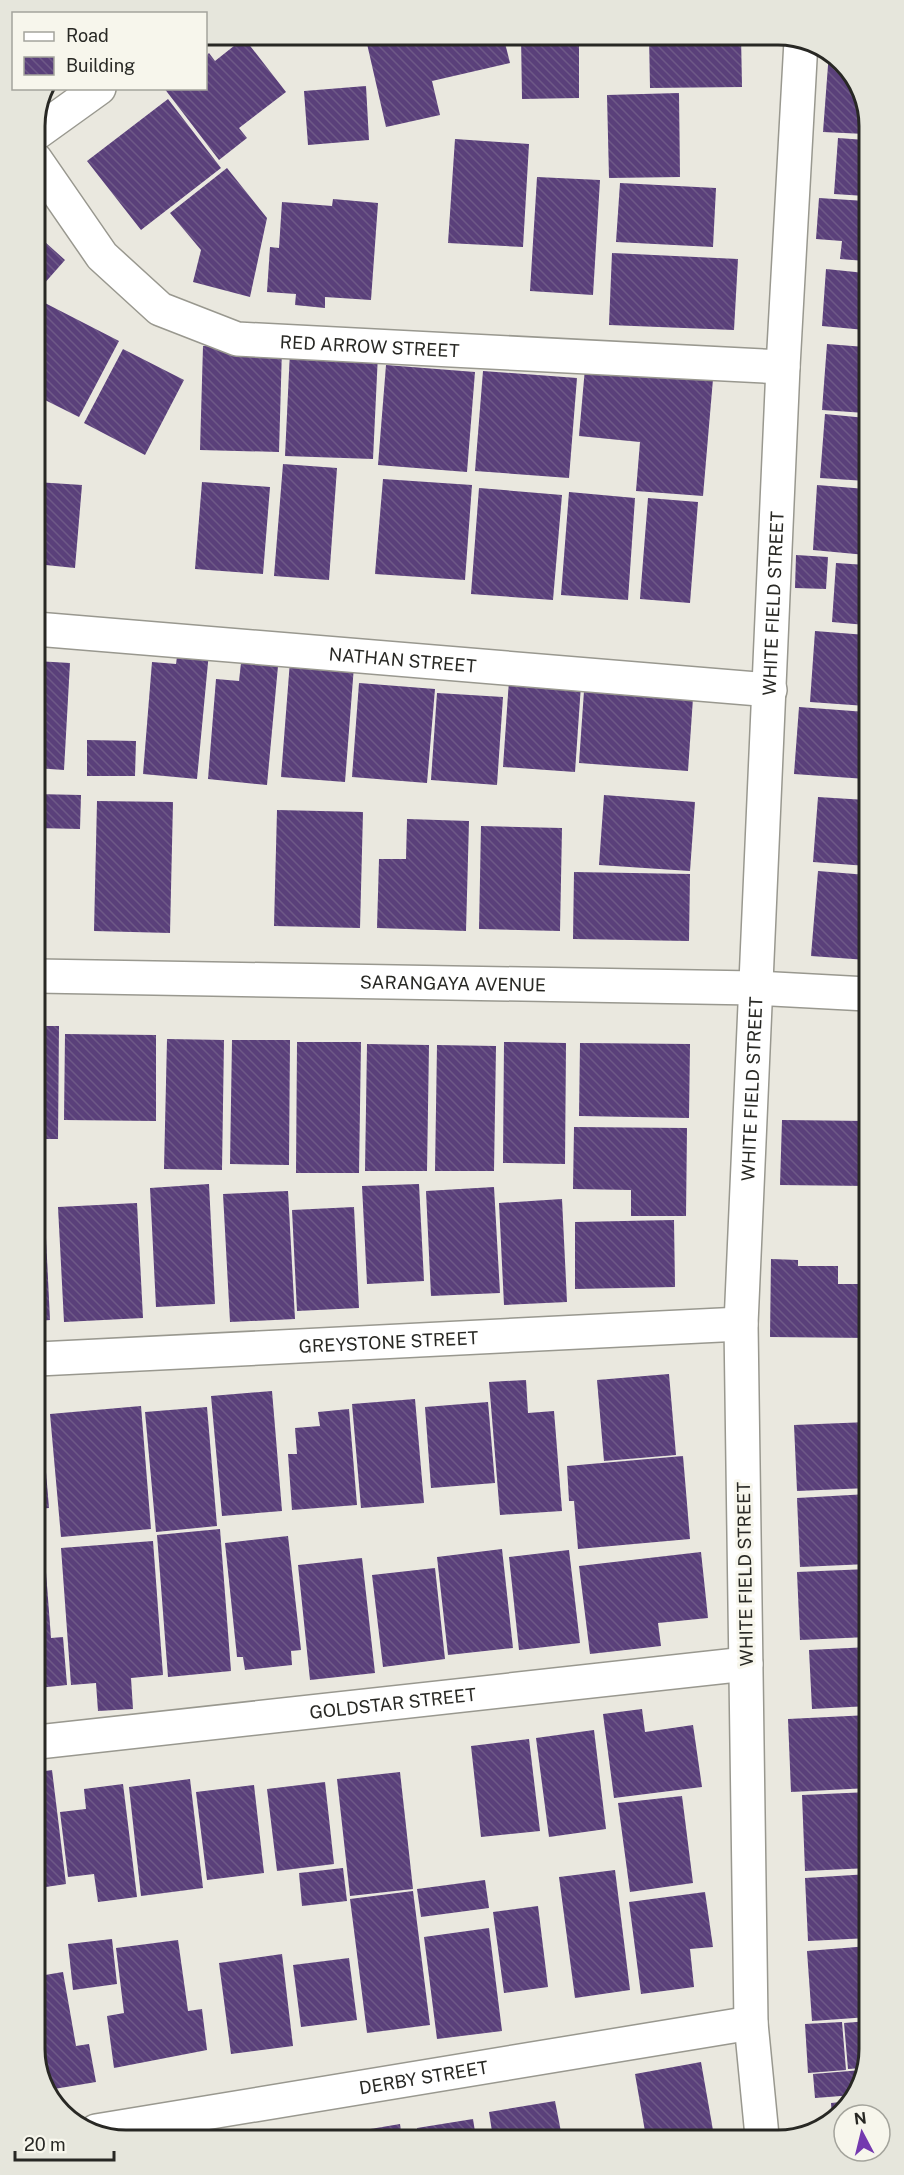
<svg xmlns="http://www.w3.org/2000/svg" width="904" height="2175" font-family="'Public Sans',sans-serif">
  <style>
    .building { fill: url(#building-back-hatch) }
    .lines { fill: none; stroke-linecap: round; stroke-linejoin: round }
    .minor-casing { stroke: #99988f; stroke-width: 36 }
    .minor { stroke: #fff; stroke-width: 33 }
    .labels { text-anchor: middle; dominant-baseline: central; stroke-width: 6; stroke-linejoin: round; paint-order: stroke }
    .street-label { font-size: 18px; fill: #282824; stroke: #f7f6ec }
    .rim { fill: none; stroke: #282824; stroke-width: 3 }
  </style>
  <defs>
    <pattern id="building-back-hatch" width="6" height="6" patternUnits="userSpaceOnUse" patternTransform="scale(1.5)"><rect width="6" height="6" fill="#5a407a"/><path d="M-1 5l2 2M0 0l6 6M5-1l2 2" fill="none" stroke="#6e5987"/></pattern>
  </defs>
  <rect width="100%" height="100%" fill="#eae8df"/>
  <path class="building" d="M365,35H503L510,63L432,81L440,115L386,127Z
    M521,35H579V98L522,99Z
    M649,35H741L742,87L650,88Z
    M244,38L286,92L239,128L247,138L219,160L164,88H206V56L209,53L215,61Z
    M829,52L834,54L865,97V134L823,132Z
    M366,86L369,140L308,145L304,91Z
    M679,93L680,177L609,178L607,95Z
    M168,99L221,168L141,230L87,161Z
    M838,138L865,140V196L834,194Z
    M455,139L529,144L523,247L448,243Z
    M227,168L267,218L250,297L193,282L201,250L170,213Z
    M537,177L600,180L593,295L530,291Z
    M620,183L716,188L713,247L616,242Z
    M819,198L865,201V261L840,259L842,241L816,239Z
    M333,199L378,203L371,300L325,297V308L295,305L296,294L267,292L270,247L279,248L282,202L332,206Z
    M35,233L65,260L35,294Z
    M612,253L738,259L734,330L609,325Z
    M826,269L865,273V330L822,326Z
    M43,302L119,341L79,417L35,395V316Z
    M827,344L865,347V413L822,410Z
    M203,346L282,348L279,452L200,450Z
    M123,349L184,380L145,455L84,423Z
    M290,351L378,354L373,459L285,456Z
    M386,365L475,372L467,472L378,465Z
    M585,368L713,379L703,496L636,491L640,442L579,436Z
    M483,371L577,378L569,478L475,471Z
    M825,414L866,418V481L820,478Z
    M283,464L337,468L329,580L274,576Z
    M383,479L472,485L465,580L375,574Z
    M36,482L82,485L75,568L36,564Z
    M202,482L270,487L263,574L195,569Z
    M817,485L866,489V555L813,550Z
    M479,488L562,495L553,600L471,594Z
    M569,492L635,498L628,600L561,595Z
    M648,498L698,502L690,603L640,599Z
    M796,555L828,557L826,589L795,588Z
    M836,563L866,565V625L832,622Z
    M815,631L866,635V706L810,702Z
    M178,649L209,652L197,779L143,774L152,662L176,664Z
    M36,661L70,663L64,770L36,768Z
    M290,661L354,666L345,782L281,777Z
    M241,663L278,666L267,785L208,779L216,679L239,681Z
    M509,680L581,685L575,772L503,767Z
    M359,683L435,689L427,783L352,777Z
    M584,691L693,698L688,771L579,763Z
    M437,693L503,697L497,785L431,780Z
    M799,707L866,712V779L794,774Z
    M87,740L136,741L135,776H87Z
    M36,794L81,795L80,829L36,828Z
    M604,795L695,802L690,871L599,865Z
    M818,797L866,800L867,866L813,862Z
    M97,801L173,802L170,933L94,931Z
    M277,810L363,812L360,928L274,926Z
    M407,819L469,821L466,931L377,928L379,859H406Z
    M481,826L562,828L560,931L479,929Z
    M818,871L867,875V960L811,956Z
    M574,872L690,874L689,941L573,939Z
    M37,1026H59L58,1139H37Z
    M65,1034L156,1035V1121L64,1120Z
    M167,1039L224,1040L222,1170L164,1169Z
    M232,1040H290L289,1165L230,1164Z
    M297,1042H361L359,1173H296Z
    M504,1042L566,1043L565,1164L503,1163Z
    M580,1043L690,1044L689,1118L579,1116Z
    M367,1044L429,1045L427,1171H365Z
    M437,1045L496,1046L494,1171H435Z
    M782,1120L867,1121V1186L780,1185Z
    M574,1127L687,1128L686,1216H631V1190L573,1189Z
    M209,1184L215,1304L156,1307L150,1188Z
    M419,1184L424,1281L367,1284L362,1186Z
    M494,1187L500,1293L431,1296L426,1191Z
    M288,1191L295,1319L230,1322L223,1194Z
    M562,1199L567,1302L504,1305L499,1203Z
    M137,1203L143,1318L64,1322L58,1207Z
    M354,1207L359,1308L297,1311L292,1210Z
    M37,1217H45L50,1320L37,1321Z
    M674,1220L675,1287L575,1289V1222Z
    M771,1259L798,1260V1266H838V1284H868V1338L770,1337Z
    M669,1374L676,1455L604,1461L597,1380Z
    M526,1380L528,1413L554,1411L562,1511L500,1515L489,1382Z
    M272,1391L282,1511L222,1516L211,1396Z
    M415,1399L424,1503L361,1508L352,1404Z
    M488,1402L495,1483L431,1488L425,1407Z
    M141,1406L151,1529L61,1537L50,1414Z
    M207,1407L217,1526L156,1532L145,1412Z
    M349,1409L357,1505L292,1510L288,1454H297L295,1428L320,1426L318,1412Z
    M38,1412H41L49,1508L38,1509Z
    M868,1422V1488L797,1491L794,1425Z
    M683,1456L690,1539L578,1549L574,1501H569L567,1466Z
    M868,1494V1564L800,1567L797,1498Z
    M220,1529L231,1671L168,1677L157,1535Z
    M288,1536L301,1650L291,1651L292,1665L245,1670L243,1657H237L225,1543Z
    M153,1541L163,1675L131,1678L133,1709L98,1711L96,1683L71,1685L61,1548Z
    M502,1549L513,1648L448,1655L437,1557Z
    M569,1550L580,1643L519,1650L509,1557Z
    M701,1552L708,1618L658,1623L661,1646L590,1654L579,1566Z
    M362,1558L375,1673L310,1680L298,1565Z
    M38,1559H45L51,1638L63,1637L67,1685L38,1688Z
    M435,1568L445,1659L383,1667L372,1575Z
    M868,1569V1637L800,1640L797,1572Z
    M869,1647V1706L812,1709L809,1650Z
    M642,1709L645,1732L693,1725L702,1787L614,1798L603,1714Z
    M869,1715V1788L791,1792L788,1719Z
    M594,1730L606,1829L549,1837L536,1738Z
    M529,1739L540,1831L481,1837L471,1746Z
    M52,1770L66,1884L39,1888V1772Z
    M400,1772L413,1889L350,1896L337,1779Z
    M190,1779L203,1888L141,1896L129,1787Z
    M325,1782L334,1864L277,1871L267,1789Z
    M123,1784L137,1897L98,1902L94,1874L68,1877L60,1812L86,1809L84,1789Z
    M254,1785L264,1873L207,1880L196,1792Z
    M869,1792V1868L805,1871L802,1795Z
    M682,1796L693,1883L630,1892L618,1803Z
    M343,1868L347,1901L302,1906L299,1873Z
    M615,1870L630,1990L575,1998L559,1877Z
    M869,1874V1938L808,1941L805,1878Z
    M485,1880L489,1908L421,1917L417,1889Z
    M413,1891L430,2025L367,2033L350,1899Z
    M705,1892L713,1947L690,1949L694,1987L641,1994L629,1902Z
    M538,1906L548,1987L504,1993L493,1912Z
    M489,1928L502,2031L437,2039L424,1937Z
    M112,1939L117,1984L73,1990L68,1944Z
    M178,1940L188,2011L202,2009L207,2050L114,2068L107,2016L124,2013L116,1948Z
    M869,1946V2017L812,2021L807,1951Z
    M282,1954L293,2046L231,2054L219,1963Z
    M349,1958L357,2020L301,2027L293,1965Z
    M63,1972L76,2046L89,2044L96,2082L48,2090L39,2078V1976Z
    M869,2021V2049L863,2068L848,2069L844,2023Z
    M842,2022L846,2070L808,2073L805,2024Z
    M701,2062L714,2136L646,2137L635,2074Z
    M862,2070L854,2095L815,2098L813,2074Z
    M555,2101L562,2137L493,2138L489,2112Z
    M852,2101L851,2104L832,2117L831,2103Z
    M473,2119L476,2138H419L417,2128Z
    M400,2124L402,2138L341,2139V2134Z"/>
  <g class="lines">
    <defs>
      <g id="minor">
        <path d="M35,134L99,88"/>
        <path id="s1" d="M35,159L102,256L160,309L237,339L783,367"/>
        <path id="s2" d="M36,629L770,690"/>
        <path id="s3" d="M37,976L755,988L867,994"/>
        <path id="s4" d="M38,1359L741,1324"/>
        <path id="s5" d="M38,1742L746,1664"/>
        <path id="s6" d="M96,2131L751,2023"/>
        <path id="s7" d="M762,2136L751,2023L741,1324L783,367L801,41"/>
      </g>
    </defs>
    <use href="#minor" class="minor-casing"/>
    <use href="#minor" class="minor"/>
  </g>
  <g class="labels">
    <g class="street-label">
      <text stroke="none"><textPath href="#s1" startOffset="412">RED ARROW STREET</textPath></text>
      <text stroke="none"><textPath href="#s7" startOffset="1534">WHITE FIELD STREET</textPath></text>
      <text stroke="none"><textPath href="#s2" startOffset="368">NATHAN STREET</textPath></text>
      <text stroke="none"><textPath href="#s3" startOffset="416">SARANGAYA AVENUE</textPath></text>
      <text stroke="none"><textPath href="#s7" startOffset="1048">WHITE FIELD STREET</textPath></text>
      <text stroke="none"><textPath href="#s4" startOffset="351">GREYSTONE STREET</textPath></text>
      <text transform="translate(745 1574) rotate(-91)">WHITE FIELD STREET</text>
      <text stroke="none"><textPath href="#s5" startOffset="357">GOLDSTAR STREET</textPath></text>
      <text stroke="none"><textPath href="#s6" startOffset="332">DERBY STREET</textPath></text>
    </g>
  </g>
  <path d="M0 0H904V2175H0ZM126 45H778A81 81 0 0 1 859 126V2049A81 81 0 0 1 778 2130H126A81 81 0 0 1 45 2049V126A81 81 0 0 1 126 45Z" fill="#e6e6dc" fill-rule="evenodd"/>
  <path class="rim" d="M126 45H778A81 81 0 0 1 859 126V2049A81 81 0 0 1 778 2130H126A81 81 0 0 1 45 2049V126A81 81 0 0 1 126 45Z"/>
  <rect x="12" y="12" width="195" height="78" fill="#f7f6ec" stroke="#a4a49c" stroke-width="1.5"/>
  <rect x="24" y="32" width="30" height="9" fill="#ffffff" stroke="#a4a49c" stroke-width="1.5"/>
  <text x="66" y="42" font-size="18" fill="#282824">Road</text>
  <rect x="24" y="57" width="30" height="18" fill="url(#building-back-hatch)" stroke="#a4a49c" stroke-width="1.5"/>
  <text x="66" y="72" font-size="18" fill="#282824">Building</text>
  <g transform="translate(862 2133) rotate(353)"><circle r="28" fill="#f7f6ec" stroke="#a4a49c" stroke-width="1.5"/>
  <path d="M0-4.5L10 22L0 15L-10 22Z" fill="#7439af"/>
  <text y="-9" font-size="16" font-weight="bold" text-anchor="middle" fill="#282824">N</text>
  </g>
  <path d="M15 2151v9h99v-9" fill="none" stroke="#282824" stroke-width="3"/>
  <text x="24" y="2151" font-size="18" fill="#282824" stroke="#f7f6ec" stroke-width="4.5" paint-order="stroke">20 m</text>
</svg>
